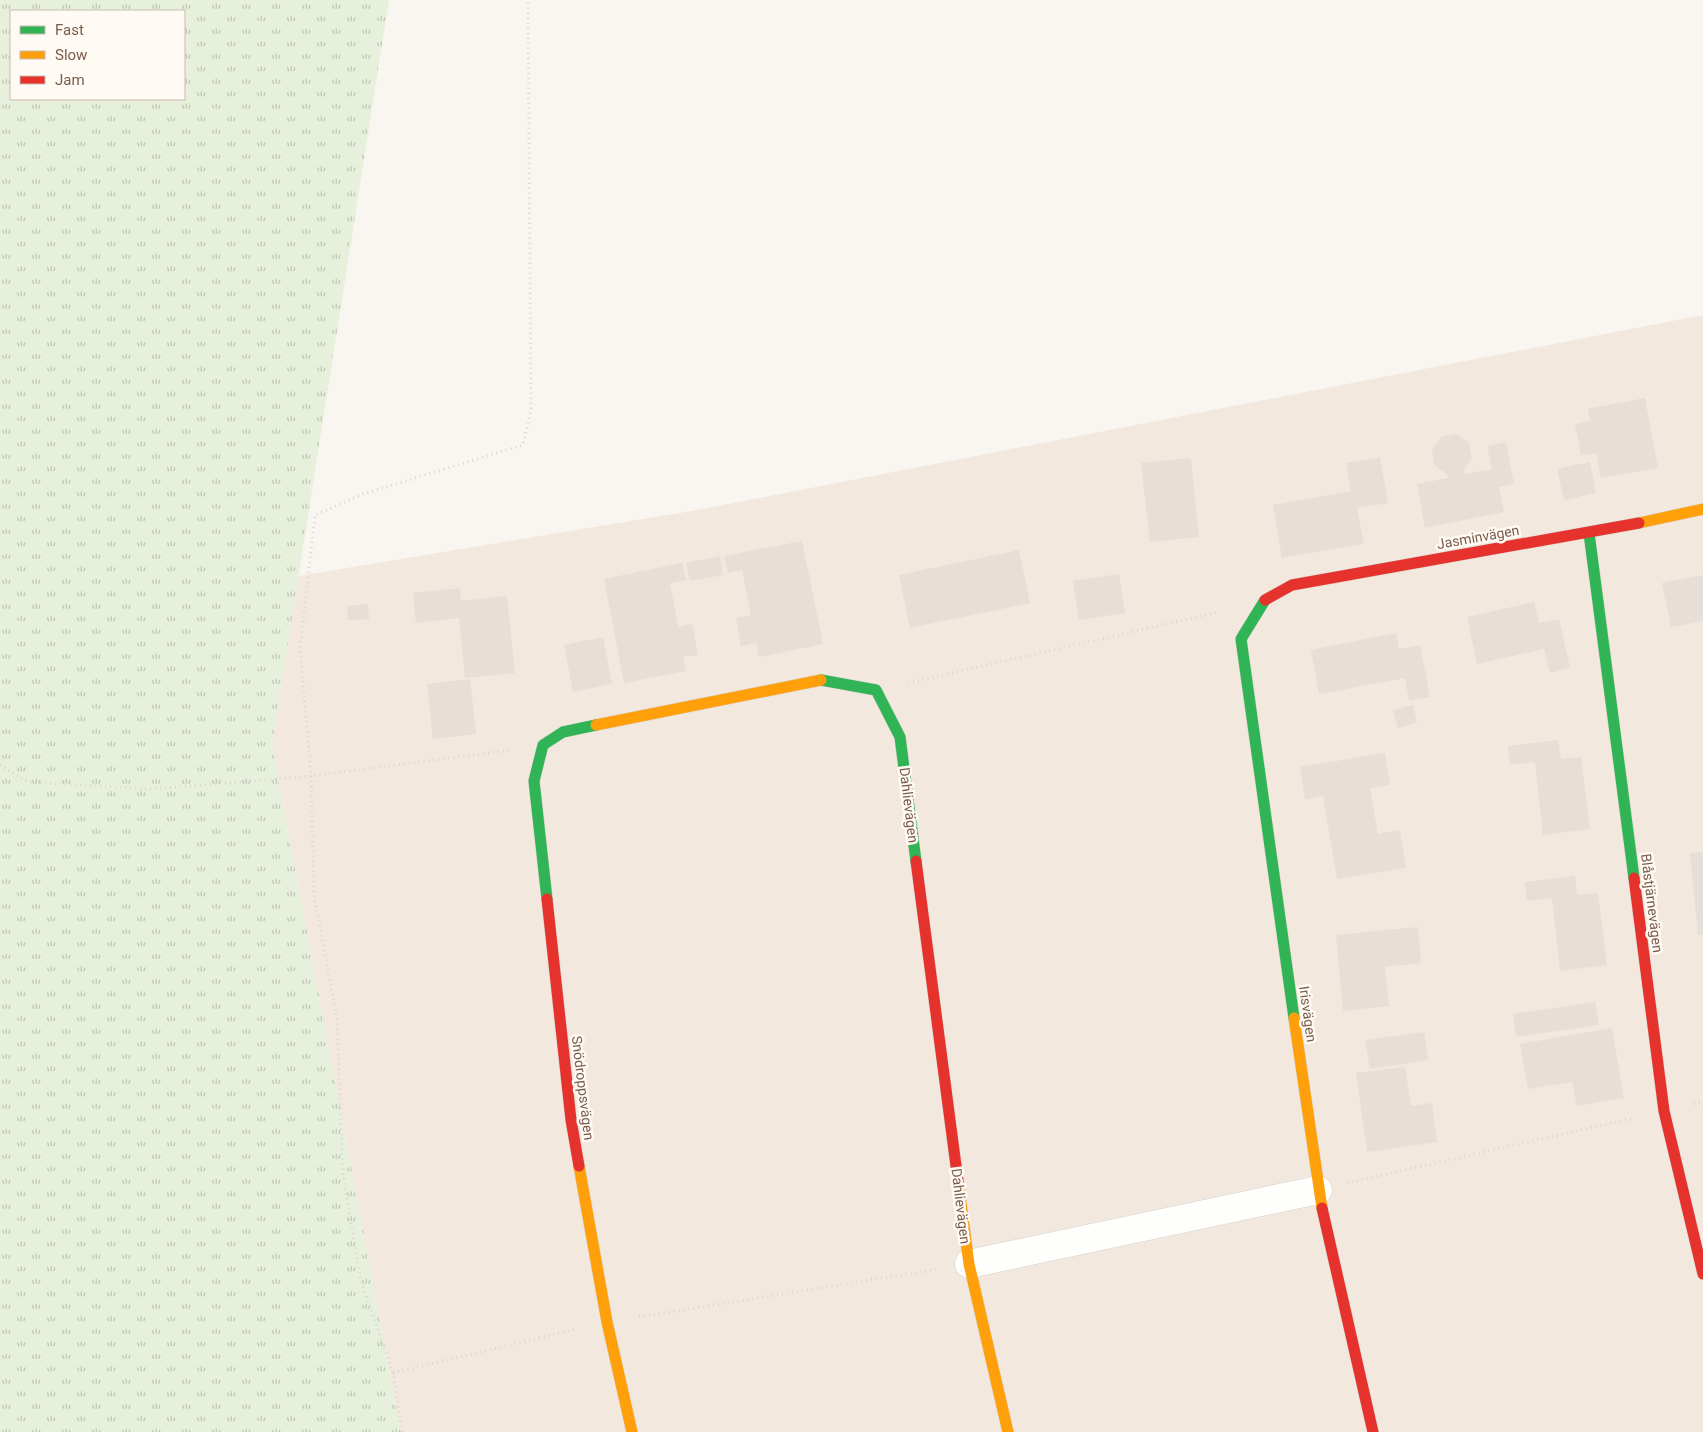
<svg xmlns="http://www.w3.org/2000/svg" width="1703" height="1432" font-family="Roboto,sans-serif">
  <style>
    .residential { fill: #f2e8de }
    .grass { fill: url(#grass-tufts); fill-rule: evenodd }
    .building { fill: #e6ded7 }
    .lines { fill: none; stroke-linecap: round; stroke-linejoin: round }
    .street-casing { stroke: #d7d1cb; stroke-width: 29 }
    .fast-casing { stroke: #d9d2cb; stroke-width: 12 }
    .slow-casing { stroke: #d9d2cb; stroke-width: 12 }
    .jam-casing { stroke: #d9d2cb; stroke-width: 12 }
    .path { stroke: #dcd5d0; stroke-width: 3; stroke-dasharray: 1 4; stroke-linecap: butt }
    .street { stroke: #fefefd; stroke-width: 28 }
    .fast { stroke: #30b455; stroke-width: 11 }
    .slow { stroke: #ff9f0a; stroke-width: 11 }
    .jam { stroke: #e5322d; stroke-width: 11 }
    .labels { text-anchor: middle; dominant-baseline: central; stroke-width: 5; stroke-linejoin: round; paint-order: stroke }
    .street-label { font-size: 14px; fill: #7a5c4d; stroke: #fffaf3 }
  </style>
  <defs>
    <pattern id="grass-tufts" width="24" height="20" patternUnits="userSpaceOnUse" patternTransform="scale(1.25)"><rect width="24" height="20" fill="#e7f0db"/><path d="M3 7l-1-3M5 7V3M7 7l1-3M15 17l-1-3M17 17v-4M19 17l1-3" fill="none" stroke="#c0c6b4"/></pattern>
  </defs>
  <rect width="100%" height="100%" fill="#f9f5f0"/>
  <path class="residential" d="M1703,315V1432H401L272,745L298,576L692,511Z"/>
  <path class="grass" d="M0,0H389L272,745L401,1432H0ZM11,11H184V99H11Z"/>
  <path class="building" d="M1645,398L1658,468L1601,478L1596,453L1581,455L1575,424L1590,421L1588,409Z
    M1456,434L1469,443L1472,459L1463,471L1464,474L1492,469L1487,446L1506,442L1514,484L1499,487L1504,512L1425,528L1417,484L1448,478L1447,474L1434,465L1432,450L1441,437Z
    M1380,457L1388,503L1357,508L1364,544L1282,558L1273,505L1351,491L1346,463Z
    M1191,458L1199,537L1150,542L1141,463Z
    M1590,462L1596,493L1564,500L1557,469Z
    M802,541L823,644L759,657L756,643L741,646L736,618L751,615L742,570L728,573L724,556Z
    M1019,550L1030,603L910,628L899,575Z
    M720,556L723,575L690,581L686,563Z
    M682,563L686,580L670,583L678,627L692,624L698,655L683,657L686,671L624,683L604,579Z
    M1119,574L1125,613L1079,620L1073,581Z
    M1703,575V621L1671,627L1662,583Z
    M460,588L461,601L507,596L515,673L465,678L459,618L416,623L413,593Z
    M1534,602L1539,623L1559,619L1570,668L1550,673L1544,649L1477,664L1467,617Z
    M368,604L369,619L348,620L347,606Z
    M1396,633L1399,649L1420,645L1430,697L1409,701L1405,678L1319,694L1311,650Z
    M603,637L612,684L573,692L564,645Z
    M470,679L476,734L433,739L427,684Z
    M1413,705L1417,723L1398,728L1393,710Z
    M1558,740L1561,759L1581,757L1590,829L1543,835L1535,762L1510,765L1508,746Z
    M1385,753L1390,785L1370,788L1378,834L1400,830L1406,868L1337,879L1323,796L1305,800L1300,767Z
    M1703,852V935H1698L1690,853Z
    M1575,876L1577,895L1598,893L1607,965L1560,971L1552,898L1527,901L1525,882Z
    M1418,927L1421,963L1385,967L1389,1006L1343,1011L1336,935Z
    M1595,1002L1599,1025L1516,1037L1513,1014Z
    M1612,1028L1624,1098L1577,1106L1572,1082L1528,1089L1520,1044Z
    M1424,1032L1428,1060L1370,1069L1365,1040Z
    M1405,1067L1411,1106L1432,1103L1437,1142L1367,1152L1356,1073Z"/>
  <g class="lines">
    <defs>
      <path id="street" d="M969,1264L1318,1190"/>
      <path id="fast" d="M1589,533L1634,878
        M1265,600L1241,639L1294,1018
        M821,680L876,690L900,737L916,861
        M547,899L534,781L543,745L563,732L596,725"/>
      <path id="slow" d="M1639,523L1703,509
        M596,725L821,680
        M1294,1018L1322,1208
        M579,1166L607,1322L632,1432
        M958,1181L969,1264L1008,1432"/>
      <path id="jam" d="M1265,600L1292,585L1639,523
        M916,861L958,1181
        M1634,878L1664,1111L1703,1274
        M547,899L571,1120L579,1166
        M1322,1208L1373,1432"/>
    </defs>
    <use href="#street" class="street-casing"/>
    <use href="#fast" class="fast-casing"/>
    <use href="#slow" class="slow-casing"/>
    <use href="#jam" class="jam-casing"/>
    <path class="path" d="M908,683L1219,612
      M0,765L28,782L153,789L311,776L511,750
      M1694,1104L1703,1102
      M1347,1183L1634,1118
      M639,1317L938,1269
      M393,1373L576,1329
      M402,1432L393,1373L361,1281L343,1175L337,1018L314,895L311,776L300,648L315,515L363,494L523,445L531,409L528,0"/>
    <use href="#street" class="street"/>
    <use href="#fast" class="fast"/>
    <use href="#slow" class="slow"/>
    <use href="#jam" class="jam"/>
  </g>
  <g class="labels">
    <g class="street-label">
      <text transform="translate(1478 537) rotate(-10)">Jasminvägen</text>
      <text transform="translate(909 805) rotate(83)">Dahlievägen</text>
      <text transform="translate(1652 903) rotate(83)">Blåstjärnevägen</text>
      <text transform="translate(1308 1014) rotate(82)">Irisvägen</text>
      <text transform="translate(583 1088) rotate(83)">Snödroppsvägen</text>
      <text transform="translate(961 1206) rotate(83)">Dahlievägen</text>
    </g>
  </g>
  <rect x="10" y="10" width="175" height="90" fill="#fffaf3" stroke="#cabbb1"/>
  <rect x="20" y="26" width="25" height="8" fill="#30b455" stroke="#cabbb1"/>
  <text x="55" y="35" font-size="15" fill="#7a5c4d">Fast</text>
  <rect x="20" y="51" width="25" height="8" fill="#ff9f0a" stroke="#cabbb1"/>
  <text x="55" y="60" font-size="15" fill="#7a5c4d">Slow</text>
  <rect x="20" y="76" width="25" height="8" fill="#e5322d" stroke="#cabbb1"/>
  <text x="55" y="85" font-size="15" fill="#7a5c4d">Jam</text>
</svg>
